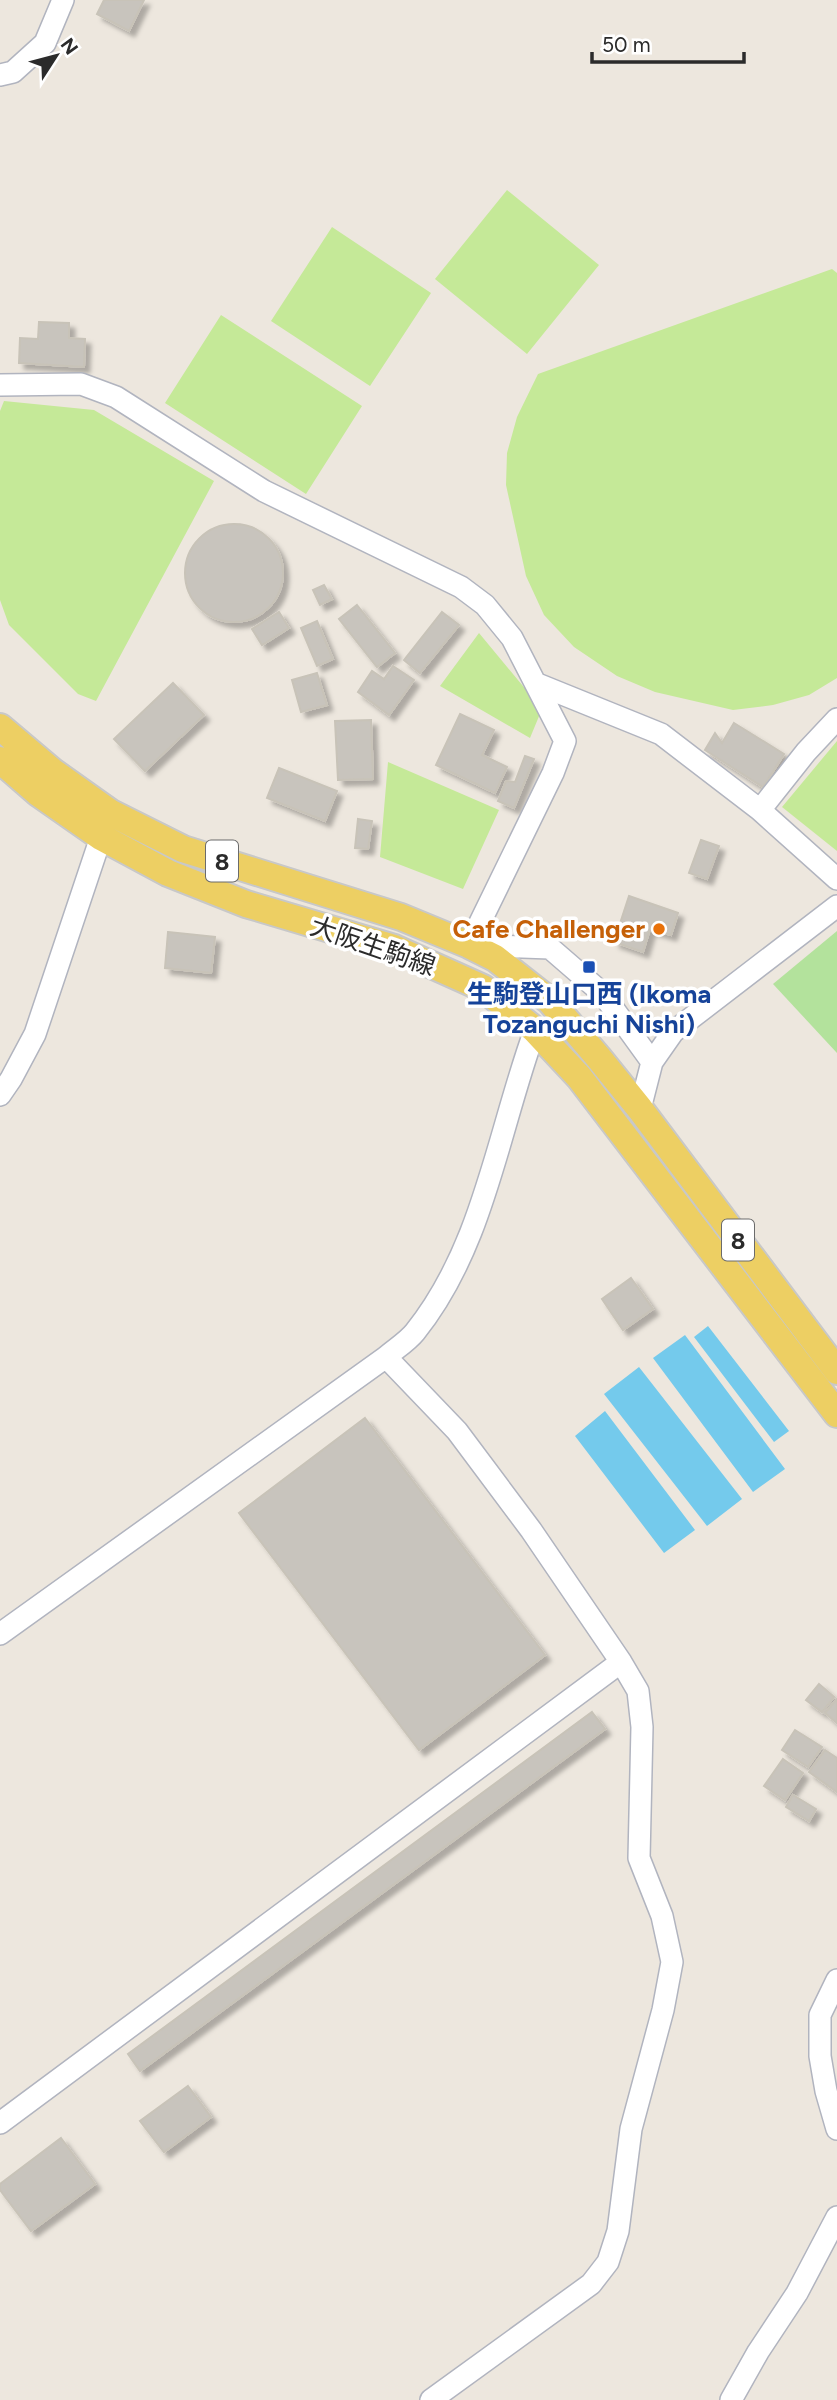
<svg xmlns="http://www.w3.org/2000/svg" width="837" height="2400" font-family="Figtree,'Noto Sans JP',sans-serif">
  <style>
    .green { fill: #b3e29c }
    .pitch { fill: #c5e998 }
    .water { fill: #74caec }
    .building { fill: #c8c4bd; stroke: #c8c3b8; stroke-width: 2; filter: url(#shadow) }
    .lines { fill: none; stroke-linecap: round; stroke-linejoin: round }
    .minor-casing { stroke: #b1b4bf; stroke-width: 24 }
    .major-casing { stroke: #c8c8c8; stroke-width: 30 }
    .minor { stroke: #fff; stroke-width: 21 }
    .major { stroke: #edcf63; stroke-width: 26 }
    .food-dot { fill: #e8710a; stroke: #fff; stroke-width: 2.5 }
    .transit-dot { fill: #1a4fb4; stroke: #fff; stroke-width: 2.5 }
    .labels { text-anchor: middle; dominant-baseline: central; stroke-width: 7; stroke-linejoin: round; paint-order: stroke }
    .shield { fill: #fff; stroke: #6b6b6b; stroke-width: 2 }
    .shield-label { font-size: 24px; font-weight: bold; fill: #2b2b2b }
    .food-label { font-size: 26px; font-weight: bold; fill: #c56008; stroke: #fff; text-anchor: end }
    .street-label { font-size: 26px; fill: #2b2b2b; stroke: #fff }
    .transit-label { font-size: 26px; font-weight: bold; fill: #164399; stroke: #fff }
  </style>
  <defs>
    <filter id="shadow"><feDropShadow dx="5.5" dy="5.5" stdDeviation="2" flood-color="#0004"/></filter>
  </defs>
  <rect width="100%" height="100%" fill="#ede7de"/>
  <path class="green" d="M837,931V1053L773,984Z"/>
  <path class="pitch" d="M507,190L599,265L527,354L435,279Z
    M332,227L431,293L370,386L271,321Z
    M832,269L837,273V678L809,695L773,705L733,710L655,692L617,676L574,647L544,615L526,576L506,485L507,453L517,417L538,374Z
    M221,315L362,406L306,494L165,403Z
    M4,401L94,410L214,481L96,701L78,694L9,625L0,600V411Z
    M479,633L542,709L530,738L440,686Z
    M837,741V851L782,807Z
    M388,762L499,810L463,889L380,857Z"/>
  <path class="water" d="M708,1326L789,1431L774,1442L694,1337Z
    M685,1335L785,1469L753,1492L653,1358Z
    M639,1367L742,1499L707,1526L604,1394Z
    M605,1411L695,1530L664,1553L575,1436Z"/>
  <path class="building" d="M104,0H144L129,31L97,14Z
    M39,322L69,323V338L85,339L84,367L19,363L20,338L38,339Z
    M185 573a49 49 0 1 1 98 0a49 49 0 1 1-98 0Z
    M324,585L332,599L320,605L313,590Z
    M357,605L395,653L377,667L339,619Z
    M279,612L289,628L262,645L252,629Z
    M442,612L459,625L420,673L404,660Z
    M317,621L333,659L317,666L301,628Z
    M393,666L414,680L389,715L358,692L372,671L384,679Z
    M317,673L327,705L301,712L292,680Z
    M173,683L204,715L145,771L114,739Z
    M460,714L494,730L482,755L507,767L495,793L436,765Z
    M371,720L373,779L338,780L335,721Z
    M734,723L784,754L763,787L705,750L715,733L722,743Z
    M525,756L534,759L514,808L498,801L506,781L515,782Z
    M279,768L337,791L325,821L267,798Z
    M358,819L372,821L368,849L355,848Z
    M701,840L719,846L707,879L689,873Z
    M629,896L678,913L671,935L650,929L643,952L614,942Z
    M168,932L215,937L211,973L165,968Z
    M631,1278L653,1309L623,1330L602,1299Z
    M365,1418L545,1655L419,1750L239,1513Z
    M819,1684L834,1697L822,1712L806,1700Z
    M837,1699V1723L825,1713Z
    M592,1712L605,1729L140,2071L128,2054Z
    M795,1730L822,1747L808,1767L782,1750Z
    M825,1750L837,1758V1792L809,1772Z
    M783,1759L803,1773L785,1800L764,1786Z
    M793,1795L816,1809L809,1821L786,1807Z
    M188,2086L211,2117L164,2152L140,2121Z
    M61,2138L95,2184L31,2231L0,2190V2184Z"/>
  <g class="lines">
    <defs>
      <path id="minor" d="M0,75L13,72L45,43L63,0
        M0,385L81,384L116,397L264,491L461,587L485,605L512,638L565,741L553,773L469,945L550,948L602,993L652,1062
        M535,683L661,734L760,810L837,879
        M760,810L806,752L837,719
        M0,1095L11,1079L35,1034L101,837
        M640,1109L652,1062L673,1032L837,906
        M386,1357L457,1431L531,1530L621,1662L638,1691L642,1727L639,1858L662,1916L672,1962L663,2010L631,2129L618,2231L608,2262L591,2284L431,2400
        M0,1634L386,1357C395,1349 407,1342 415,1332C484,1246 498,1131 535,1030
        M837,1980L820,2015V2056L826,2091L837,2129
        M0,2123L621,1662
        M731,2400L758,2352L797,2293L837,2217"/>
      <path id="major" d="M0,727L52,771L111,813L183,849L401,917L469,945L495,958L550,1001L598,1057L640,1109L837,1371
        M0,760L38,793L101,837L168,873L246,904L394,948L483,988L535,1030L579,1077L837,1414"/>
    </defs>
    <use href="#minor" class="minor-casing"/>
    <use href="#major" class="major-casing"/>
    <use href="#minor" class="minor"/>
    <use href="#major" class="major"/>
  </g>
  <circle class="food-dot" cx="659" cy="929" r="7"/>
  <rect class="transit-dot" x="582" y="960" width="14" height="14" rx="3.5"/>
  <g class="labels">
    <g class="shield">
      <rect x="206" y="840.5" width="32" height="41" rx="5"/>
      <rect x="722" y="1219.5" width="32" height="41" rx="5"/>
    </g>
    <g class="shield-label">
      <text x="222" y="861">8</text>
      <text x="738" y="1240">8</text>
    </g>
    <g class="food-label">
      <text x="645" y="929">Cafe Challenger</text>
    </g>
    <g class="street-label">
      <text transform="translate(373 946) rotate(19)">大阪生駒線</text>
    </g>
    <g class="transit-label">
      <text x="589" y="994">生駒登山口西 (Ikoma<tspan x="589" dy="30">Tozanguchi Nishi)</tspan></text>
    </g>
  </g>
  <g transform="translate(56 56) rotate(54)" stroke="#ffffff" stroke-width="5" paint-order="stroke">
  <path d="M0-5L12 26L0 18L-12 26Z" fill="#2b2b2b"/>
  <text y="-10" font-size="19" font-weight="bold" text-anchor="middle" fill="#2b2b2b">N</text>
  </g>
  <path d="M592 52v10h152v-10" fill="none" stroke="#2b2b2b" stroke-width="3.5"/>
  <text x="602" y="52" font-size="21" fill="#2b2b2b" stroke="#ffffff" stroke-width="5" paint-order="stroke">50 m</text>
</svg>
